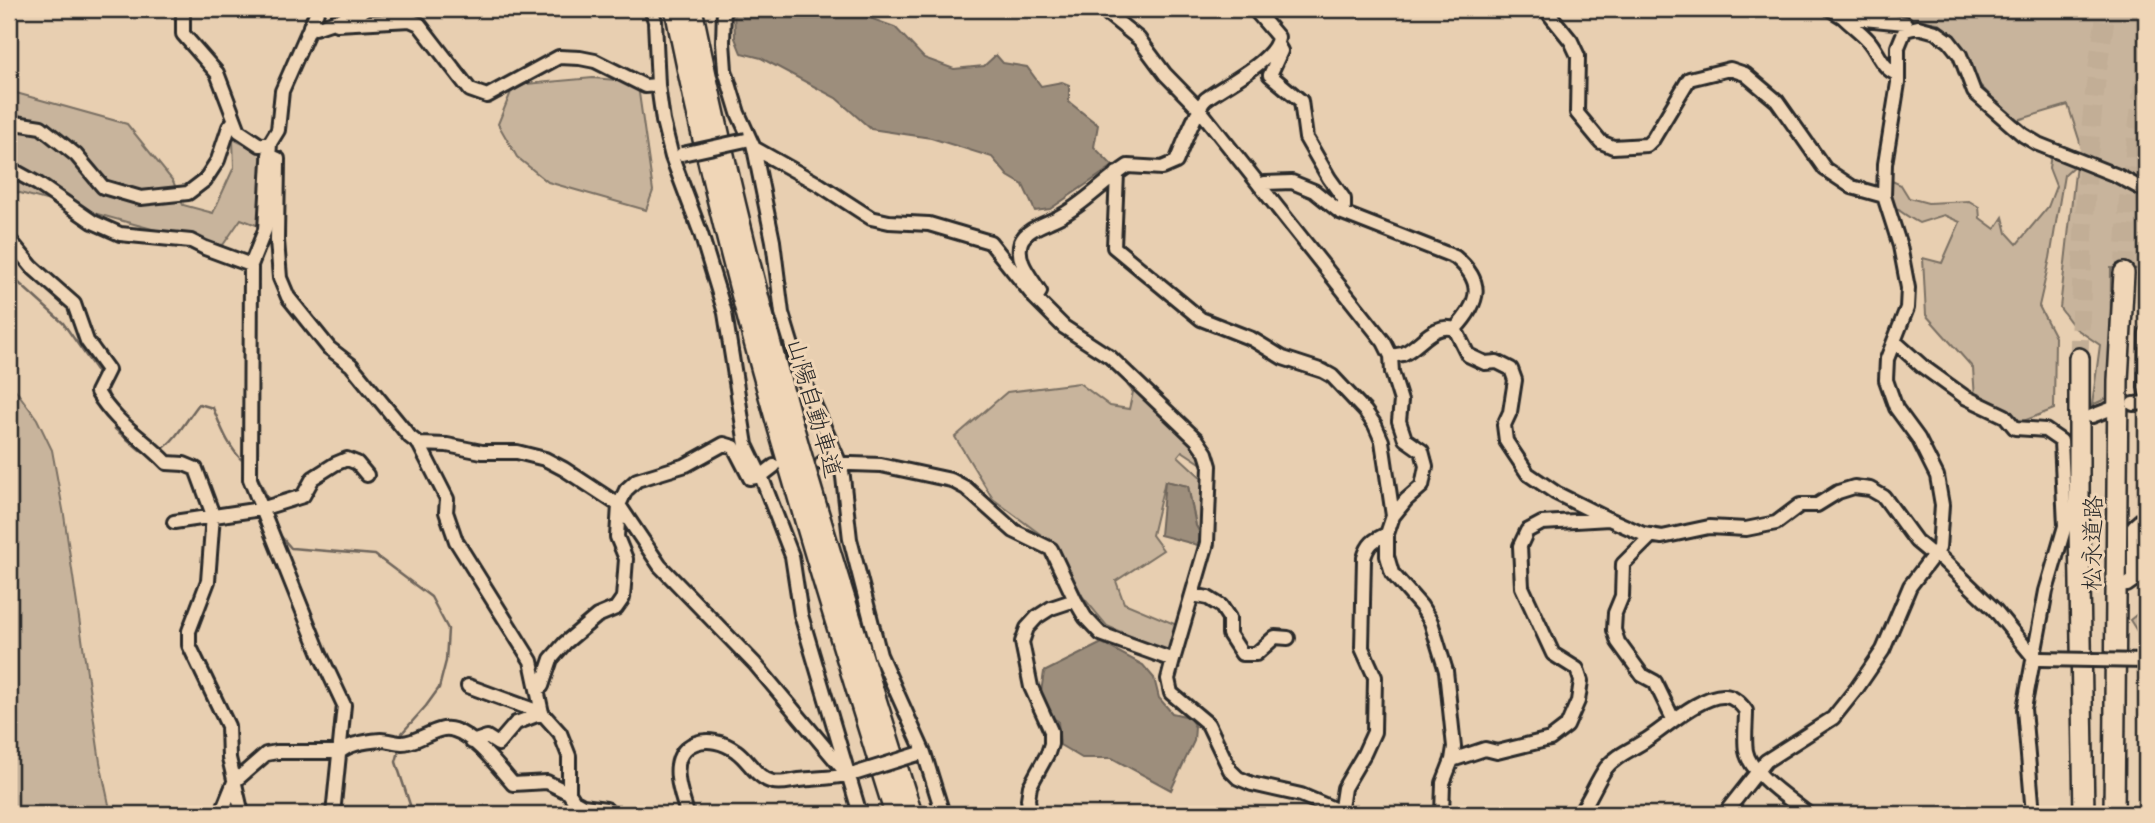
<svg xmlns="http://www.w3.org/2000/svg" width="2155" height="823" font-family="Pangolin,'Klee One',sans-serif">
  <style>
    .green { fill: #c8b49c; stroke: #7a7064; stroke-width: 2 }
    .water { fill: #9d8e7c; stroke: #6f665c; stroke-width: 2 }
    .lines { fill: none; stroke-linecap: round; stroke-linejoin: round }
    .stream { stroke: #6f665c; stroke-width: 2.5 }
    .highway-tunnel { stroke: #c2ae96; stroke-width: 19; stroke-dasharray: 19 10; stroke-linecap: butt }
    .minor-casing { stroke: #2b2b2b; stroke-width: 18 }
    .highway-casing { stroke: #2b2b2b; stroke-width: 24 }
    .minor { stroke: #f0d6b7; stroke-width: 12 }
    .highway { stroke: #f0d6b7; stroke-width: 19 }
    .minor-bridge-casing { stroke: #2b2b2b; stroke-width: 18; stroke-linecap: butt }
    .minor-bridge { stroke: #f0d6b7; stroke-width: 12 }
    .labels { text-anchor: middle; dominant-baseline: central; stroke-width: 6; stroke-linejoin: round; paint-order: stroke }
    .street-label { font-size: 24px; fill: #2b2b2b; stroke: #f0d6b7 }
  </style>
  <rect width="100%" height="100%" fill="#e8cfb1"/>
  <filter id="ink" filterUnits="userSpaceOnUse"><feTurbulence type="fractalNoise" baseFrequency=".0143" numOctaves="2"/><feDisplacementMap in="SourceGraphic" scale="14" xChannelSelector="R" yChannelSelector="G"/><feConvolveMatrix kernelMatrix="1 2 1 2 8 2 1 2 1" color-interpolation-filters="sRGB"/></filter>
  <g filter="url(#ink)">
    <path class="green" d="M1847,9H2146V174L2138,181L2085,158L2068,105L2014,121L1979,84L1955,36L1938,23L1849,11Z
      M593,78L616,80L638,86L653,191L646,210L548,182L517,157L498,124L511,92L526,84Z
      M9,91L127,124L173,181L183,205L213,213L234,167L233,139L266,155L259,226L241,219L223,245L167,233L9,190Z
      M2051,154L2077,163L2146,199V240L2143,268L2146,269V320L2141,312L2143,269L2111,268L2110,397L2092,405L2100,345L2075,328L2060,308L2076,164L2064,175L2050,258L2039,306L2055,337L2054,409L2021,422L1975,399L1973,368L1926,315L1923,258L1942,263L1960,222L1944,215L1919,223C1897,210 1887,207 1890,180L1901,185L1909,198L1928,203L1969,201L1979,207L1980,218L1995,229L2003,217L2007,233L2017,244L2048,207L2056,186L2049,168Z
      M9,381L37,419L52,450L64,515L100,762L111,814H9Z
      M1079,383L1110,406L1129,409L1133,392L1128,386L1131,385C1149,401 1201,441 1202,464L1182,451L1178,456L1206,482L1203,538L1196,526L1188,486L1165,481L1152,535L1163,550L1116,581L1124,603L1177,625L1170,653L1107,626L1083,597L1056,546L993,499L955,437L1007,392Z
      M2146,607V645L2130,620Z"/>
    <path class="water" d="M734,9H861L864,16L895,27L924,58L954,69L984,66L996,55L1003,63L1027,67L1041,86L1062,82L1069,85V102L1098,125L1094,147L1113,166L1050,209L1035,211L1023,185L1008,176L992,157L931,138L871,129L836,98L761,58L741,53L735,38Z
      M1165,481L1188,486L1196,526L1203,538L1198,545L1160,535Z
      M1102,643L1143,665L1154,678L1159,698L1172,713L1189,717L1195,727L1194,741L1171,790L1112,758H1082L1060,745L1058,721L1054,719L1041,692L1044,672Z"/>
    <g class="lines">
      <path class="stream" d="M9,274L63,323L101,377
        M106,385L110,402
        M114,423L115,429L140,450H147
        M160,451C176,440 187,419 199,404L213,408C221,427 229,449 244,462
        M255,471L270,503
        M271,509L279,534L291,548L375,555L431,597L448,629L446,661L439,688L426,706L402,733V737
        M400,747L396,762L413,814"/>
      <path class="highway-tunnel" d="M2124,273L2128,204L2146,64
        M2079,358C2083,241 2086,124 2107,9"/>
      <defs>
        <path id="minor" d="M183,9V34L217,73L239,131L260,145L270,143L278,130L282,91L318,9
          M588,9H612
          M651,9L655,21L658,85L663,121L672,157L701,234L725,313L746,445L761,476L792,556L801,615L860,814
          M724,9L723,42L725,70L738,113L754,148L773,241L782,313L799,369L840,464L843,477L850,539L880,655L924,753L943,814
          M1102,9L1139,39L1165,74L1200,110L1384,342L1391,356L1392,372L1401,401L1399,421L1405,439L1422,451L1426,466L1422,486L1406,500L1393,516L1387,534V556L1392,573L1421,606L1431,622L1446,671L1454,747L1452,760L1443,783L1442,814
          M1548,9L1550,15L1571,41L1578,56L1577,113L1601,142L1613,147L1647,145L1653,139L1689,79L1730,69L1745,74L1777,101L1825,169L1852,187L1884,196
          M1830,9L1843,17L1905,23V30
          M1843,17C1851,25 1861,32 1868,40C1878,51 1882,69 1897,74
          M335,21L337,24L410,20L419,24L470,90L487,96L559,57L580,58L595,61L645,86L658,85
          M310,26L315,28L357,14L365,9
          M1278,46L1281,51L1270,75L1301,101L1306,138L1329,178L1344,199V207L1340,212
          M9,122L41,127L76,155L103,187L141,198L188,193L205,180L218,160L229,127L234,121
          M270,143L265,230L251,265L250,479L320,654L344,705L333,814
          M754,148L820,185L871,218L889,222L929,224L990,242L1035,298L1064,327L1110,357L1197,440L1206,453L1210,466L1207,543L1173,660L1168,679L1171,693L1208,724L1230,770L1238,778L1252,784L1301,795L1346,814
          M269,155L278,159L277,240L280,278L288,297L329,348L351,365L410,437L419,444L447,445L482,452H517L545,459L564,469L619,505L660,566L755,664L848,775
          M9,168L38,184L93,222L120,234L191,241L205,248L251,265
          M1117,173L1114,247L1201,319L1252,339L1283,358L1323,371L1332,376L1365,411L1375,425L1382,441L1393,516
          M1260,186L1265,183L1292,182L1314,191L1340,212L1455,257C1485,282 1480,302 1455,329C1433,322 1421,346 1403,354C1402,354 1392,356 1391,356
          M9,239L32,267L74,304L87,341L108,370L97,392C117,425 142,437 167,463L184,464L196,469L213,515L208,581L189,631V645L228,726L229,758L242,814
          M1036,298L1040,292C1031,277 1015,261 1021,242C1026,229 1045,224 1057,218C1082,206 1105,181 1128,166L1162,168L1176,162C1181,150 1199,104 1206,99C1224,85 1277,60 1278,37L1254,9
          M1455,329L1468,355L1485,363L1497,362L1511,369L1515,380L1510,412L1504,425L1506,441L1528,474L1556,493L1608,519
          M2146,333L2145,387L2146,392
          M1894,341L1922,366L1965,397L2005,416L2015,428L2045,430L2061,441L2065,526L2046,591L2024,709L2033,814
          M2133,404L2146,403
          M2092,416L2113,408
          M419,444L447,499L446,512L456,541L531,661L542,713L560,733L569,756V793L574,801L583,806L606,809L610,814
          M822,463L881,465L951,480L966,488L1014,531L1051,549L1075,600L1085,617L1101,634L1173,660
          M174,522L261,509L303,496L313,478L335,464L347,459L357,463L367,475
          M1652,535L1623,564L1622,596L1615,613L1614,630L1618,642L1642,675L1655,682L1673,719
          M2117,586L2127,585L2134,580V526L2143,518L2146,519
          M1193,595L1208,598L1221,606L1229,618V634L1242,654H1256L1275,637L1288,638
          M468,686L542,713L516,723L498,744L487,737L472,742
          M537,689L542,686L551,659L565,643L597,616L616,608L623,598L626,559L617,537L619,505L626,490L637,480L686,465L724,444L734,447L750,478L761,476L774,466
          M1452,760L1485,749L1497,752L1550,739L1567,726L1578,701L1581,681L1577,669L1553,654L1522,587L1520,546L1527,531L1542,523L1609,519L1643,534L1662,537L1709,527L1746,529L1776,523L1800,505H1817L1838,492L1854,487L1870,489L1884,497L1916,541L1934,556L1941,558L1995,610L2035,659H2040
          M221,814L234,782L266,754L277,752H340C348,744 369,741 381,740C388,740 395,743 402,743C419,743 437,724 454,730C475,736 499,768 513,784L547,782L569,793
          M687,814C684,802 679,790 678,778C673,740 710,732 736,751C749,760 756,778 773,782C781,784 791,781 799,780C818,778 835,778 853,774
          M1030,814L1028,799L1030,786L1048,753L1051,744V731L1031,687L1022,642L1027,628L1037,617L1051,608L1075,600
          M1340,814L1344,788L1364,754L1374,732L1375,677L1362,648L1364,558C1368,544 1373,540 1387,534
          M1579,814C1590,800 1596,782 1606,768C1616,755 1633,749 1646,740C1665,728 1702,694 1725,696C1735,697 1741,704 1746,711C1746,724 1744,739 1746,751C1750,774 1790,799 1808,814
          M1727,814L1729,808L1766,761L1833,718L1857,688L1883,650L1910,586L1939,548L1942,505L1937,476L1918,438L1896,408L1886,380L1887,359L1907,308L1908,288L1900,246L1884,196L1885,164L1898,83V47L1905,30L1918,27L1936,32L1949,41L1960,55L1974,92L2023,135L2038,144L2118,176L2146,191"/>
        <path id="highway" d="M675,9C729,282 812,549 895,814
          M692,9C725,168 763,325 809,481C842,592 877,703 912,814
          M2079,358V525L2084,814
          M2114,814L2118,380L2124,273"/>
      </defs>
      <use href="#minor" class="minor-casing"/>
      <use href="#highway" class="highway-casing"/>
      <use href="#minor" class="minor"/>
      <use href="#highway" class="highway"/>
      <defs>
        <path id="minor-bridge" d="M682,154L746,140
          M2040,659L2146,661
          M857,773L918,754"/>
      </defs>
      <use href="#minor-bridge" class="minor-bridge-casing"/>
      <use href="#minor-bridge" class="minor-bridge"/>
    </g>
  </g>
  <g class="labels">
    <g class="street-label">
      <text transform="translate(814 408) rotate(74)">山陽自動車道</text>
      <text transform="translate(2093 543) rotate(-89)">松永道路</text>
    </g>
  </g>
  <rect width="2155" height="823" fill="none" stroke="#f0d6b7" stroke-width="35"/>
  <rect x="18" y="18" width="2120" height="788" fill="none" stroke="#2b2b2b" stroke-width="2.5" filter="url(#ink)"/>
</svg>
